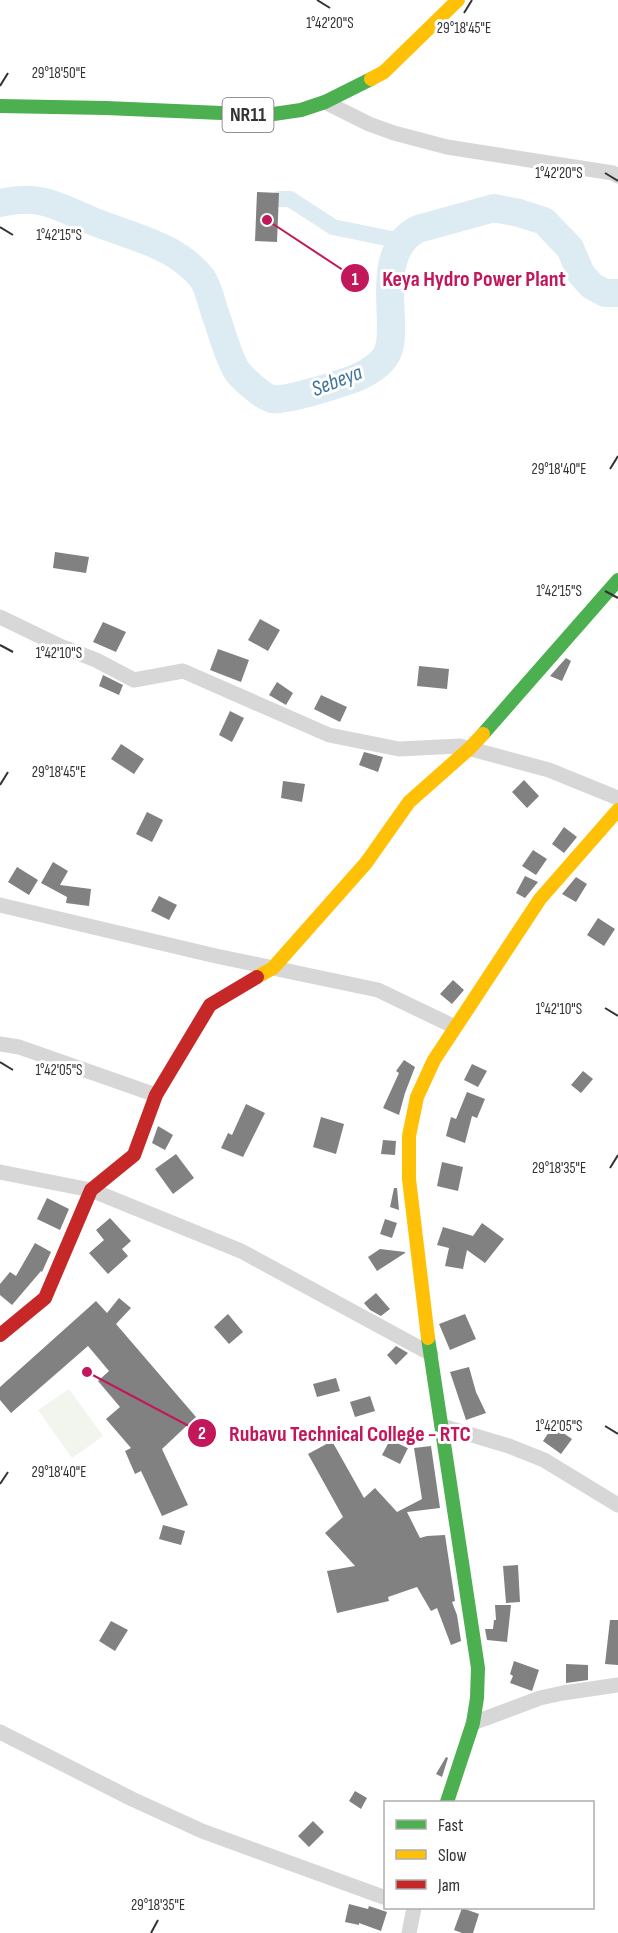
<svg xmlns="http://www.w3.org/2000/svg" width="618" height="1933" font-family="'Sofia Sans Condensed',sans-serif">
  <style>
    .green { fill: #f1f5ed }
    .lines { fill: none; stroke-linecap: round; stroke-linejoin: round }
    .canal { stroke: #ddebf3; stroke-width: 16 }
    .river { stroke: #ddebf3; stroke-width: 28 }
    .building { fill: #818181 }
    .street { stroke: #d7d7d7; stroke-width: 15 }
    .fast { stroke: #4caf50; stroke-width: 14 }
    .slow { stroke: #ffc107; stroke-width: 14 }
    .jam { stroke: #c62828; stroke-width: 14 }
    .ticks { fill: none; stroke: #333; stroke-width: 2 }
    .labels { text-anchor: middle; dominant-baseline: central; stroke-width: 6; stroke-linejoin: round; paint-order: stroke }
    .shield { fill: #fff; stroke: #707070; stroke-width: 1.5 }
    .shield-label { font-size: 20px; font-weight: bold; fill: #333 }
    .water-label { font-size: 22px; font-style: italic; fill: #3f7597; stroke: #fff }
    .ticks-label { font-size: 15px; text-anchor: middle; fill: #333; stroke: #fff; stroke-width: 6; stroke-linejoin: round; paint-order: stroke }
    .leader { fill: none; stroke: #c2185b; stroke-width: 2 }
    .callout-dot { fill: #c2185b; stroke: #fff; stroke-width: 2 }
    .mark-label { font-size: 18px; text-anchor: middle; font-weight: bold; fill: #fff }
    .callout-label { font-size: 22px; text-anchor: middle; font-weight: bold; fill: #c2185b; stroke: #fff; stroke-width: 6; stroke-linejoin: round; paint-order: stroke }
  </style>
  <rect width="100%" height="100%" fill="#fff"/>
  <path class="green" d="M69,1389L103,1436L72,1458L38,1410Z"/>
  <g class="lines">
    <path class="canal" d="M279,199H290L333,227L401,241"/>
    <path class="river" d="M0,203C41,193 58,207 95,222C132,237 176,245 202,278C209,288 212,305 216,316C222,332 228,357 237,371C243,379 263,397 272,399C287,401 340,384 356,378C365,374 379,366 385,357C392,347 391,334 391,322C390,289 384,246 418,229L494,208L519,213L544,221L570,248L581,274L592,286L605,293H618"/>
  </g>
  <path class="building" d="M257,192L279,193L277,242L255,241Z
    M55,552L89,557L86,573L53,568Z
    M260,619L280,630L268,651L248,640Z
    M103,622L126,632L116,652L93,642Z
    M218,649L249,660L241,682L210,670Z
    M566,658L571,661L562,681L550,676Z
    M419,666L449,669L447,689L417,686Z
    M103,675L123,685L119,695L99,686Z
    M277,682L293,693L286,705L269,695Z
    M321,695L347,707L340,722L314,709Z
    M230,711L244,718L232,742L219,735Z
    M121,744L144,759L134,774L111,759Z
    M364,752L383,757L378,772L359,765Z
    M524,780L539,796L527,808L512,792Z
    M283,781L305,784L302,802L281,798Z
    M147,812L163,820L152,842L136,834Z
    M564,827L577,837L564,853L552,844Z
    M533,850L547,859L536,875L522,866Z
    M53,862L68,871L60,885L91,889L89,906L66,903L67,897L41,883Z
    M17,867L38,880L29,895L8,882Z
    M525,876L538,882L525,898L516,893Z
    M576,877L587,884L576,902L562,894Z
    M159,896L177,905L169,920L151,911Z
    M598,918L615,929L604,946L587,935Z
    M453,980L464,990L452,1004L440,994Z
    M404,1060L415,1067L405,1093L399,1115L383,1108L399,1073L396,1071Z
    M472,1064L487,1071L478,1087L464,1080Z
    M583,1071L593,1079L581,1093L571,1085Z
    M467,1092L485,1099L477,1118L472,1116L465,1143L446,1136L451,1117L456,1119Z
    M246,1104L265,1113L243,1157L221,1148L228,1133L232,1135Z
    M321,1117L344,1124L336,1154L313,1147Z
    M158,1126L173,1135L165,1150L152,1143Z
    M383,1140L396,1141L395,1155L381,1154Z
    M176,1154L194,1178L173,1194L155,1169Z
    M442,1162L463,1167L458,1191L437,1186Z
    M394,1188H397L399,1210L390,1207Z
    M47,1198L69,1209L60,1230L37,1219Z
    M110,1218L131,1241L122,1249L128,1256L108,1274L89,1253L104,1240L96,1230Z
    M385,1219L397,1223L392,1238L380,1234Z
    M482,1223L504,1239L485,1263L467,1250L463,1269L445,1266L449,1248L437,1245L443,1227L473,1236Z
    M35,1243L51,1252L42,1272L41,1271L12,1305L0,1295V1284L10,1272L16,1276Z
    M380,1249L405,1252V1253L377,1271L368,1257Z
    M376,1293L390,1309L381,1316L370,1310L364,1303Z
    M119,1298L131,1308L116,1324L196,1417L162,1449L188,1505L162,1516L141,1471L135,1474L125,1451L131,1448L106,1419L120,1407L98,1381L109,1371L88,1346L11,1413L0,1400V1387L96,1301L107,1313Z
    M228,1314L243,1332L229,1344L214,1327Z
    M465,1314L476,1339L450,1350L439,1324Z
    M396,1346L408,1353L396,1365L387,1355Z
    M469,1367L476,1392L486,1413L466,1420L450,1372Z
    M336,1378L340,1391L317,1397L313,1384Z
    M370,1396L375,1411L355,1417L350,1402Z
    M553,1426L572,1439L561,1454L543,1441Z
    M390,1440L408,1448L400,1464L382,1455Z
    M332,1441L364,1498L375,1488L397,1512L422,1499L414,1448L431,1446L440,1508L407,1512L420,1538L427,1536L445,1535L455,1601L452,1602L457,1615L461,1641L451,1645L437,1608L431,1611L417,1587L388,1597L389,1601L337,1613L327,1571L355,1566L325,1533L343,1517L308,1454Z
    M163,1525L185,1531L181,1545L159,1539Z
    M518,1565L520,1602L506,1603L503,1566Z
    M495,1605H511L507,1642L487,1640L485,1629H493L494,1620H496Z
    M610,1620H618V1665L605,1664Z
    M111,1621L128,1630L115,1651L99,1641Z
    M514,1661L539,1670L532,1691L510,1683L513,1676L510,1674Z
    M566,1664L588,1665V1680L566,1683Z
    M446,1757L448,1758L442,1777L436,1774Z
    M355,1791L367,1798L361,1809L349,1801Z
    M313,1821L324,1832L309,1847L298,1836Z
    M349,1904L368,1909L369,1906L387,1912L381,1931L359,1923V1925L345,1922Z
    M462,1908L479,1914L473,1933H462L454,1930Z"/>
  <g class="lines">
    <path class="street" d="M325,102L369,124L394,133L447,147L613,173L618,176
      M0,617L60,646L96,660L134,680L183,671L329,735L399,749L460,746L549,770L618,798
      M0,905L216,956L378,990L455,1027
      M0,1044L19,1047L156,1095
      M0,1172L91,1190L241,1251L431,1354
      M442,1426L509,1446L544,1460L618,1505
      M473,1723L540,1698L563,1693L618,1685
      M0,1732L132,1799L202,1831L386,1898
      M409,1933L414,1908"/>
    <path class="fast" d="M0,106L106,108L267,115L301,110L325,102L371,79
      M483,734L618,580
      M428,1338L478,1668L477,1698L473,1723L447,1802"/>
    <path class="slow" d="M371,79L384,72L458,0
      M257,977L273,968L366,863L409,802L470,748L483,734
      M428,1338L409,1179V1136L417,1097L434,1060L540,899L618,810"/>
    <path class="jam" d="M0,1335L45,1298L91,1190L134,1155L156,1095L210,1005L257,977"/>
  </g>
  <path class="ticks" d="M317,0L330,8M464,13L472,0M0,86L8,73M605,173L618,181M0,227L13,235M610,469L618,456M605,591L618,598M0,645L13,652M0,785L8,772M605,1008L618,1016M0,1062L13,1070M610,1168L618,1155M605,1426L618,1434M0,1484L8,1472M151,1933L158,1920"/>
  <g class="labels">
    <rect class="shield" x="222.5" y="98" width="51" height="34" rx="4.5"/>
    <g class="shield-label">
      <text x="248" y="115">NR11</text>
    </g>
    <g class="water-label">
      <text transform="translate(337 381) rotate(-21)">Sebeya</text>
    </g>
  </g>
  <g class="ticks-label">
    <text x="330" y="28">1°42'20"S</text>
    <text x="464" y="33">29°18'45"E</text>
    <text x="59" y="78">29°18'50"E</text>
    <text x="559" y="178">1°42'20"S</text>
    <text x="59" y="240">1°42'15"S</text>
    <text x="559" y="474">29°18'40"E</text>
    <text x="559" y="596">1°42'15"S</text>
    <text x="59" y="658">1°42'10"S</text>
    <text x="59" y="777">29°18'45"E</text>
    <text x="559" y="1014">1°42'10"S</text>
    <text x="59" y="1075">1°42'05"S</text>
    <text x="559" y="1173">29°18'35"E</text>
    <text x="559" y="1431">1°42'05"S</text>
    <text x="59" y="1477">29°18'40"E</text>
    <text x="158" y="1910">29°18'35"E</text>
  </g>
  <path class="leader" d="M267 220L355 278M87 1372L202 1433"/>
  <g class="callout-dot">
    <circle cx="267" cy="220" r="6"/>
    <circle cx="87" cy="1372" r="6"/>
    <circle cx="355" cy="278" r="15"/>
    <circle cx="202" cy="1433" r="15"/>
  </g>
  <g class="mark-label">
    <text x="355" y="285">1</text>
    <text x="202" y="1439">2</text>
  </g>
  <g class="callout-label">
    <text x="474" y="286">Keya Hydro Power Plant</text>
    <text x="350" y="1441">Rubavu Technical College - RTC</text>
  </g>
  <rect x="384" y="1801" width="210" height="108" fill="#ffffff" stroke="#adadad" stroke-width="1.5"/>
  <rect x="396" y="1820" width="30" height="9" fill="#4caf50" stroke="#adadad" stroke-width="1.5"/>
  <text x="438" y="1831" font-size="18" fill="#333333">Fast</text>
  <rect x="396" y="1850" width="30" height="9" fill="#ffc107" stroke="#adadad" stroke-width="1.5"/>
  <text x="438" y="1861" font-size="18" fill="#333333">Slow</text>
  <rect x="396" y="1880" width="30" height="9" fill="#c62828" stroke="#adadad" stroke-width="1.5"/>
  <text x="438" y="1891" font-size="18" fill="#333333">Jam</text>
</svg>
